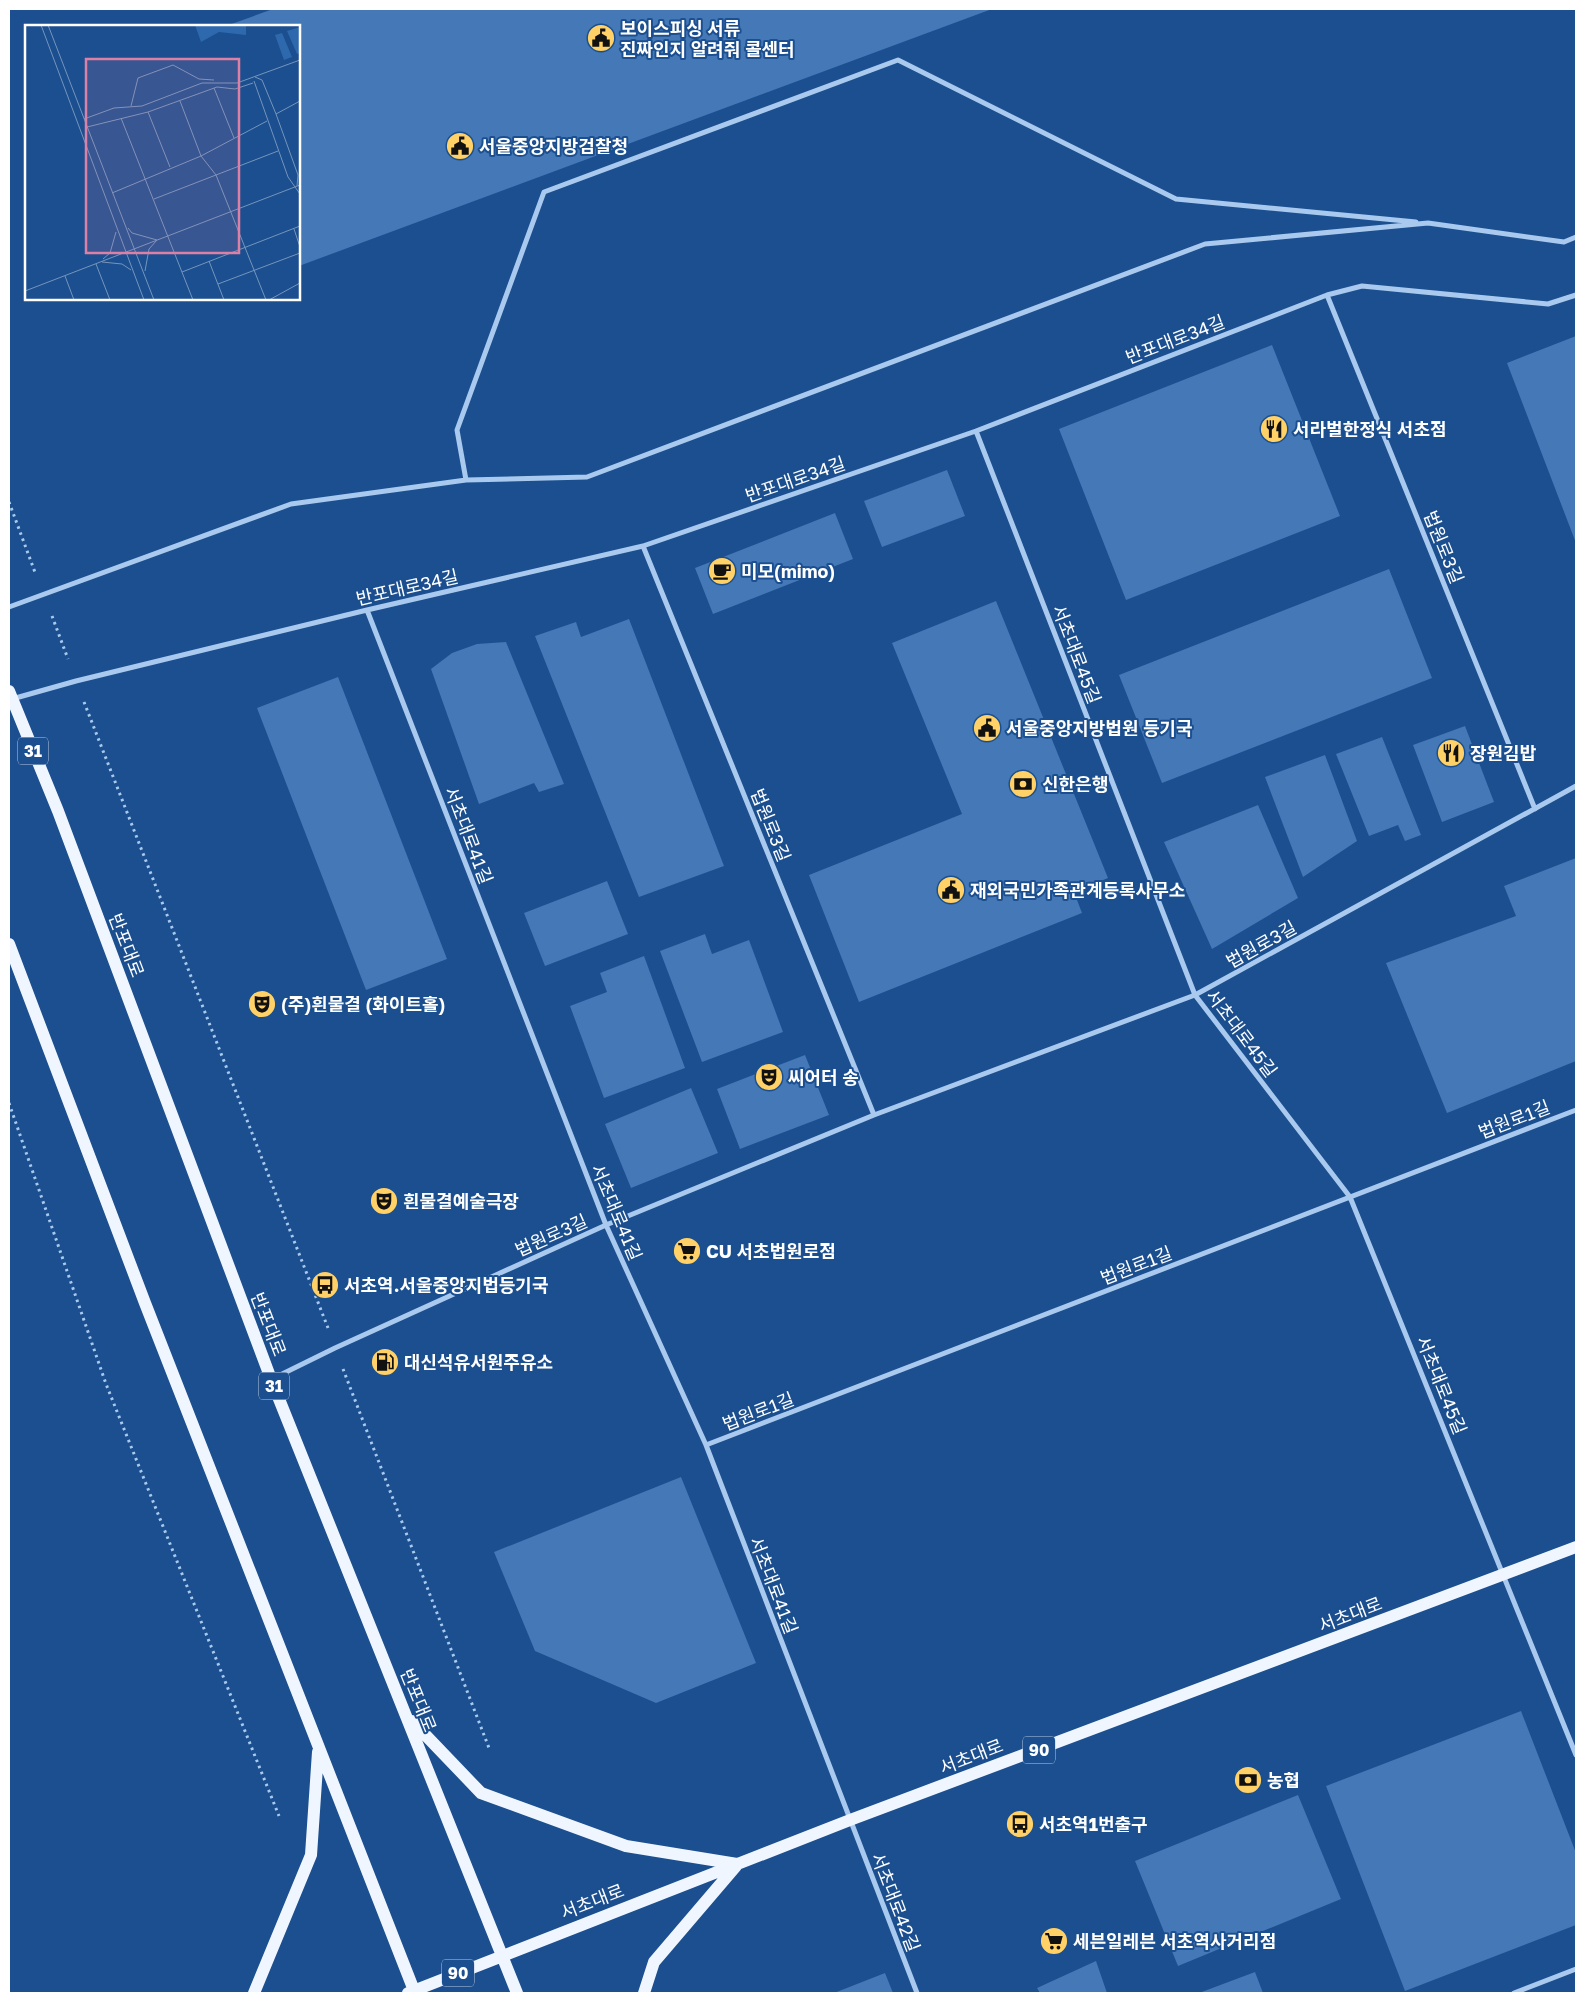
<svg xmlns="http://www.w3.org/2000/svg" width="1585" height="2002" font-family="'Golos Text','Noto Sans KR',sans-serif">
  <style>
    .building { fill: #4478b7 }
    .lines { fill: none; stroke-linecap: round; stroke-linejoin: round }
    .path { stroke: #a9c9ee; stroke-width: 3; stroke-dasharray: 2.5 4; stroke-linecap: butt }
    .minor { stroke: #a9c9ee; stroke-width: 5 }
    .primary { stroke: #f0f6ff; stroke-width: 12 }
    .labels { text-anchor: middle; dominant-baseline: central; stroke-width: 4; stroke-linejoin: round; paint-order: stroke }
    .shield { fill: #1b4f8f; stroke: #bbcadd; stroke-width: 1 }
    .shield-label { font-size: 16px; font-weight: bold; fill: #fff }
    .poi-label { font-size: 18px; font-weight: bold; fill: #fff; stroke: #1b4f8f; text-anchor: start }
    .street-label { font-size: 18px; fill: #fff; stroke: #1b4f8f }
    .inset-road { fill: none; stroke: #7695bc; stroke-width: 1 }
    .view { fill: #dd80a5; fill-opacity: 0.15; stroke: #dd80a5; stroke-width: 2.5 }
    .inset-edge { fill: none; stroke: #fff; stroke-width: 2.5 }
  </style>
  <rect width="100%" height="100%" fill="#1b4f8f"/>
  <path class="building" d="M273,9H992L299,266V26H226Z
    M1576,336V543L1507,363Z
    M1272,345L1340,516L1126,600L1059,429Z
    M947,470L965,516L882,547L864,501Z
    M835,513L853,559L713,614L695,568Z
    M1389,569L1432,678L1162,783L1119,675Z
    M996,601L1108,878L1074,892L1082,913L859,1002L809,875L962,814L892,643Z
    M629,619L724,866L639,897L535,636L576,622L581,637Z
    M506,642L564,784L539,792L534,783L479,804L431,669L452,653L477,644Z
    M338,677L447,959L366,990L257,708Z
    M1465,726L1494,802L1442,822L1413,745Z
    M1382,737L1421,835L1405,841L1398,825L1369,836L1336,754Z
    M1325,755L1357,841L1303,877L1265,777Z
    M1258,805L1298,898L1212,949L1164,842Z
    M1576,858V1061L1447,1113L1386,963L1516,916L1504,886Z
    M607,881L628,934L545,966L524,913Z
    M705,934L712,954L749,940L783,1032L702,1062L660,951Z
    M644,956L685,1068L604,1098L570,1006L607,992L600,973Z
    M805,1055L829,1115L740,1149L717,1089Z
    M691,1088L718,1153L631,1188L605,1124Z
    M681,1477L756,1663L656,1703L535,1651L494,1552Z
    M1521,1711L1576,1853V1925L1405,1991L1326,1786Z
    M1298,1795L1341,1899L1178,1966L1135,1861Z
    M1096,1961L1107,1993H1040L1037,1988Z
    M1255,1972L1263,1993H1199Z
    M885,1973L893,1993H834Z"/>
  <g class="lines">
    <path class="path" d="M9,502L36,575
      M52,616L68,659
      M84,702L328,1328
      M9,1103L106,1384L279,1816
      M343,1369L489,1748"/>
    <path class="minor" d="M1327,295L1535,809
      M976,431L1195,995L1350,1197L1576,1755
      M466,480L457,430L544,192L898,60L1176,199L1416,222
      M643,546L874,1115
      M9,607L291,504L466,480L587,477L1205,244L1428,223L1564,242L1576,237
      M367,610L606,1225L706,1445L917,1993
      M12,699L76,681L367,610L643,546L976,431L1327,295L1362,286L1548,304L1576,295
      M272,1379L335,1348L606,1225L874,1115L1195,995L1576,786
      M706,1445L1576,1110
      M1514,1993L1576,1969"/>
    <path class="primary" d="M9,691L58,811L271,1379L517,1993
      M9,944L145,1303L415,1993
      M412,1721L481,1793L626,1846L737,1864
      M254,1993L311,1855L318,1752
      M408,1993L850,1820L1576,1547
      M644,1993L654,1962L736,1866"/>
  </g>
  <defs>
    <symbol id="civic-disc" viewBox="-11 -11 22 22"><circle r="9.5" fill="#ffd166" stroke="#1b4f8f"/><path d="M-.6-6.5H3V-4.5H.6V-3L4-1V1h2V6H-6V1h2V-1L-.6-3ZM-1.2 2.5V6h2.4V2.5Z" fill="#111"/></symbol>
    <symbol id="restaurant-disc" viewBox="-11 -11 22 22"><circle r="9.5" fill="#ffd166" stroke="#1b4f8f"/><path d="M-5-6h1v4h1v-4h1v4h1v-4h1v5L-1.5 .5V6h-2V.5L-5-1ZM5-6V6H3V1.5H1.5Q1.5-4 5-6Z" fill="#111"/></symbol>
    <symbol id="cafe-disc" viewBox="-11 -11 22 22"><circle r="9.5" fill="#ffd166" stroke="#1b4f8f"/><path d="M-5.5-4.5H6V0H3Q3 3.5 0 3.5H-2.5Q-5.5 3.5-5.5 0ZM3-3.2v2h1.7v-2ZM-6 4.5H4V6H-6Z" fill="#111"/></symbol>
    <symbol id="bank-disc" viewBox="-11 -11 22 22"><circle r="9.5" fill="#ffd166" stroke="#1b4f8f"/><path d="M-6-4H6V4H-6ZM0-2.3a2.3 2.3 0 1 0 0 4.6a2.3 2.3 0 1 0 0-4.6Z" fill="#111"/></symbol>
    <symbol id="theatre-disc" viewBox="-11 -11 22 22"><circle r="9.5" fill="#ffd166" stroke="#1b4f8f"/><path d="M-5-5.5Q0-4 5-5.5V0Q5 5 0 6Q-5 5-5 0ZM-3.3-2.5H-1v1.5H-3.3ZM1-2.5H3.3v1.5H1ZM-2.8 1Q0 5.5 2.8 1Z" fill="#111"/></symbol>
    <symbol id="supermarket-disc" viewBox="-11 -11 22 22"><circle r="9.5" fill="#ffd166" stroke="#1b4f8f"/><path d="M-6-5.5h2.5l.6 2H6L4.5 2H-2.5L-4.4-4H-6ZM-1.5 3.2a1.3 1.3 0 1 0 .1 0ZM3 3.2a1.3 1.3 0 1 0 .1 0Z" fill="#111"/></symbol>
    <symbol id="bus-disc" viewBox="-11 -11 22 22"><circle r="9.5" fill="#ffd166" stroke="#1b4f8f"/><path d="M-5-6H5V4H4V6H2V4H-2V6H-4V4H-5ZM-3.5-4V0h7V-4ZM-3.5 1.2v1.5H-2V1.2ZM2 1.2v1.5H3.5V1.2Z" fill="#111"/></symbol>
    <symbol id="fuel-disc" viewBox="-11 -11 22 22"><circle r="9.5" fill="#ffd166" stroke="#1b4f8f"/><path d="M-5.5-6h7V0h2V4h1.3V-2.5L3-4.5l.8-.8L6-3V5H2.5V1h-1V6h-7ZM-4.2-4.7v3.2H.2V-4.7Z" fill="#111"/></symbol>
  </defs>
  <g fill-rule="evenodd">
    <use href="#civic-disc" x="585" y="22" width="32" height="32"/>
    <use href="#civic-disc" x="444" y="130" width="32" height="32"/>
    <use href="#restaurant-disc" x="1258" y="413" width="32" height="32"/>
    <use href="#cafe-disc" x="706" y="555" width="32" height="32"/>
    <use href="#civic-disc" x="971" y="712" width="32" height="32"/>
    <use href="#restaurant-disc" x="1435" y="737" width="32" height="32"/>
    <use href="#bank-disc" x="1007" y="768" width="32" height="32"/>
    <use href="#civic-disc" x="935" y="874" width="32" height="32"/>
    <use href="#theatre-disc" x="246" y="988" width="32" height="32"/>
    <use href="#theatre-disc" x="753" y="1061" width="32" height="32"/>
    <use href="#theatre-disc" x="368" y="1185" width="32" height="32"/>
    <use href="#supermarket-disc" x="671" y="1235" width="32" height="32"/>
    <use href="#bus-disc" x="309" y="1269" width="32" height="32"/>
    <use href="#fuel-disc" x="369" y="1346" width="32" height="32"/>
    <use href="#bank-disc" x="1232" y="1764" width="32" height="32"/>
    <use href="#bus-disc" x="1004" y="1808" width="32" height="32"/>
    <use href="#supermarket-disc" x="1038" y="1925" width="32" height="32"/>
  </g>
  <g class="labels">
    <g class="shield">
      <rect x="18" y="737.5" width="30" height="27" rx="4"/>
      <rect x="259" y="1372.5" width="30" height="27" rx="4"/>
      <rect x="1023" y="1736.5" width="32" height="27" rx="4"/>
      <rect x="442" y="1959.5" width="32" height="27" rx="4"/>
    </g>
    <g class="shield-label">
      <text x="33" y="751">31</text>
      <text x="274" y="1386">31</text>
      <text x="1039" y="1750">90</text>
      <text x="458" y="1973">90</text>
    </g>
    <g class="poi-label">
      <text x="620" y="28">보이스피싱 서류<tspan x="620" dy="21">진짜인지 알려줘 콜센터</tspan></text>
      <text x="479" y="146">서울중앙지방검찰청</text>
      <text x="1293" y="429">서라벌한정식 서초점</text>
      <text x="741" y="571">미모(mimo)</text>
      <text x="1006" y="728">서울중앙지방법원 등기국</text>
      <text x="1470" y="753">장원김밥</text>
      <text x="1042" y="784">신한은행</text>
      <text x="970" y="890">재외국민가족관계등록사무소</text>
      <text x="281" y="1004">(주)흰물결 (화이트홀)</text>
      <text x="788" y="1077">씨어터 송</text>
      <text x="403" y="1201">흰물결예술극장</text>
      <text x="706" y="1251">CU 서초법원로점</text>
      <text x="344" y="1285">서초역.서울중앙지법등기국</text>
      <text x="404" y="1362">대신석유서원주유소</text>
      <text x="1267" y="1780">농협</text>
      <text x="1039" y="1824">서초역1번출구</text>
      <text x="1073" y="1941">세븐일레븐 서초역사거리점</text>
    </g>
    <g class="street-label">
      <text transform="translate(1175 339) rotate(-21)">반포대로34길</text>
      <text transform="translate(795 479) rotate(-19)">반포대로34길</text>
      <text transform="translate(1444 547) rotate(68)">법원로3길</text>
      <text transform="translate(407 587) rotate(-13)">반포대로34길</text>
      <text transform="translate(1077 654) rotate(69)">서초대로45길</text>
      <text transform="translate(771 825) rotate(68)">법원로3길</text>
      <text transform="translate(469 835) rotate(69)">서초대로41길</text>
      <text transform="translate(1261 944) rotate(-29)">법원로3길</text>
      <text transform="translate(127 945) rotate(69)">반포대로</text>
      <text transform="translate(1242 1033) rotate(53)">서초대로45길</text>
      <text transform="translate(1514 1119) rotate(-21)">법원로1길</text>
      <text transform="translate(617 1212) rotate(67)">서초대로41길</text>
      <text transform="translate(551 1235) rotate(-24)">법원로3길</text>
      <text transform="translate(1136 1265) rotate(-21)">법원로1길</text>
      <text transform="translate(269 1324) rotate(69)">반포대로</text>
      <text transform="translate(1442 1385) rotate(68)">서초대로45길</text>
      <text transform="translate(758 1411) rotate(-21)">법원로1길</text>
      <text transform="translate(774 1585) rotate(69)">서초대로41길</text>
      <text transform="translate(1350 1614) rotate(-21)">서초대로</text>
      <text transform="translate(419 1700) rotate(68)">반포대로</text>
      <text transform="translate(971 1756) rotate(-21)">서초대로</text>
      <text transform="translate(592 1901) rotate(-21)">서초대로</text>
      <text transform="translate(896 1902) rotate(69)">서초대로42길</text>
    </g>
  </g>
  <g transform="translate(25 25)">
    <rect width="275" height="275" fill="#1b4f8f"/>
    <path d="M170,0H221V10L194,7L176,17ZM275,2V28L272,29L262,6ZM257,8L267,32L259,35L250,10Z" fill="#2e69ad"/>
    <path class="inset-road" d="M16,0L119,275M23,0L129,275M230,52L237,55L251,89L273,150L272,161M229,56L263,152L275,169M189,63L209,113M155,76L176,131L191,150L241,275M106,81L113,53L148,40L174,54L189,55M123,87L145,142M251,89L275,76M96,93L168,275M59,94L89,83L117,81L177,58H212L275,35M62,102L123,87L192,62L210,64L228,58M87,168L176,131L242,96M129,174L253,126M103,203L107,208L132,215M269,204L275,222M78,234L85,228L91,207M184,236L199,275M77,237L97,239L106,245M71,239L85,275M120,246L124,224L132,215M157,247L275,201M40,251L49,275M193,259L275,228M0,266L275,160M244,275L275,258"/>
    <path class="view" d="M61,34H214V228H61Z"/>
    <rect width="275" height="275" class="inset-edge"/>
  </g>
  <rect width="1585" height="2002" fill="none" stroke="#ffffff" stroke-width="20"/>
</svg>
